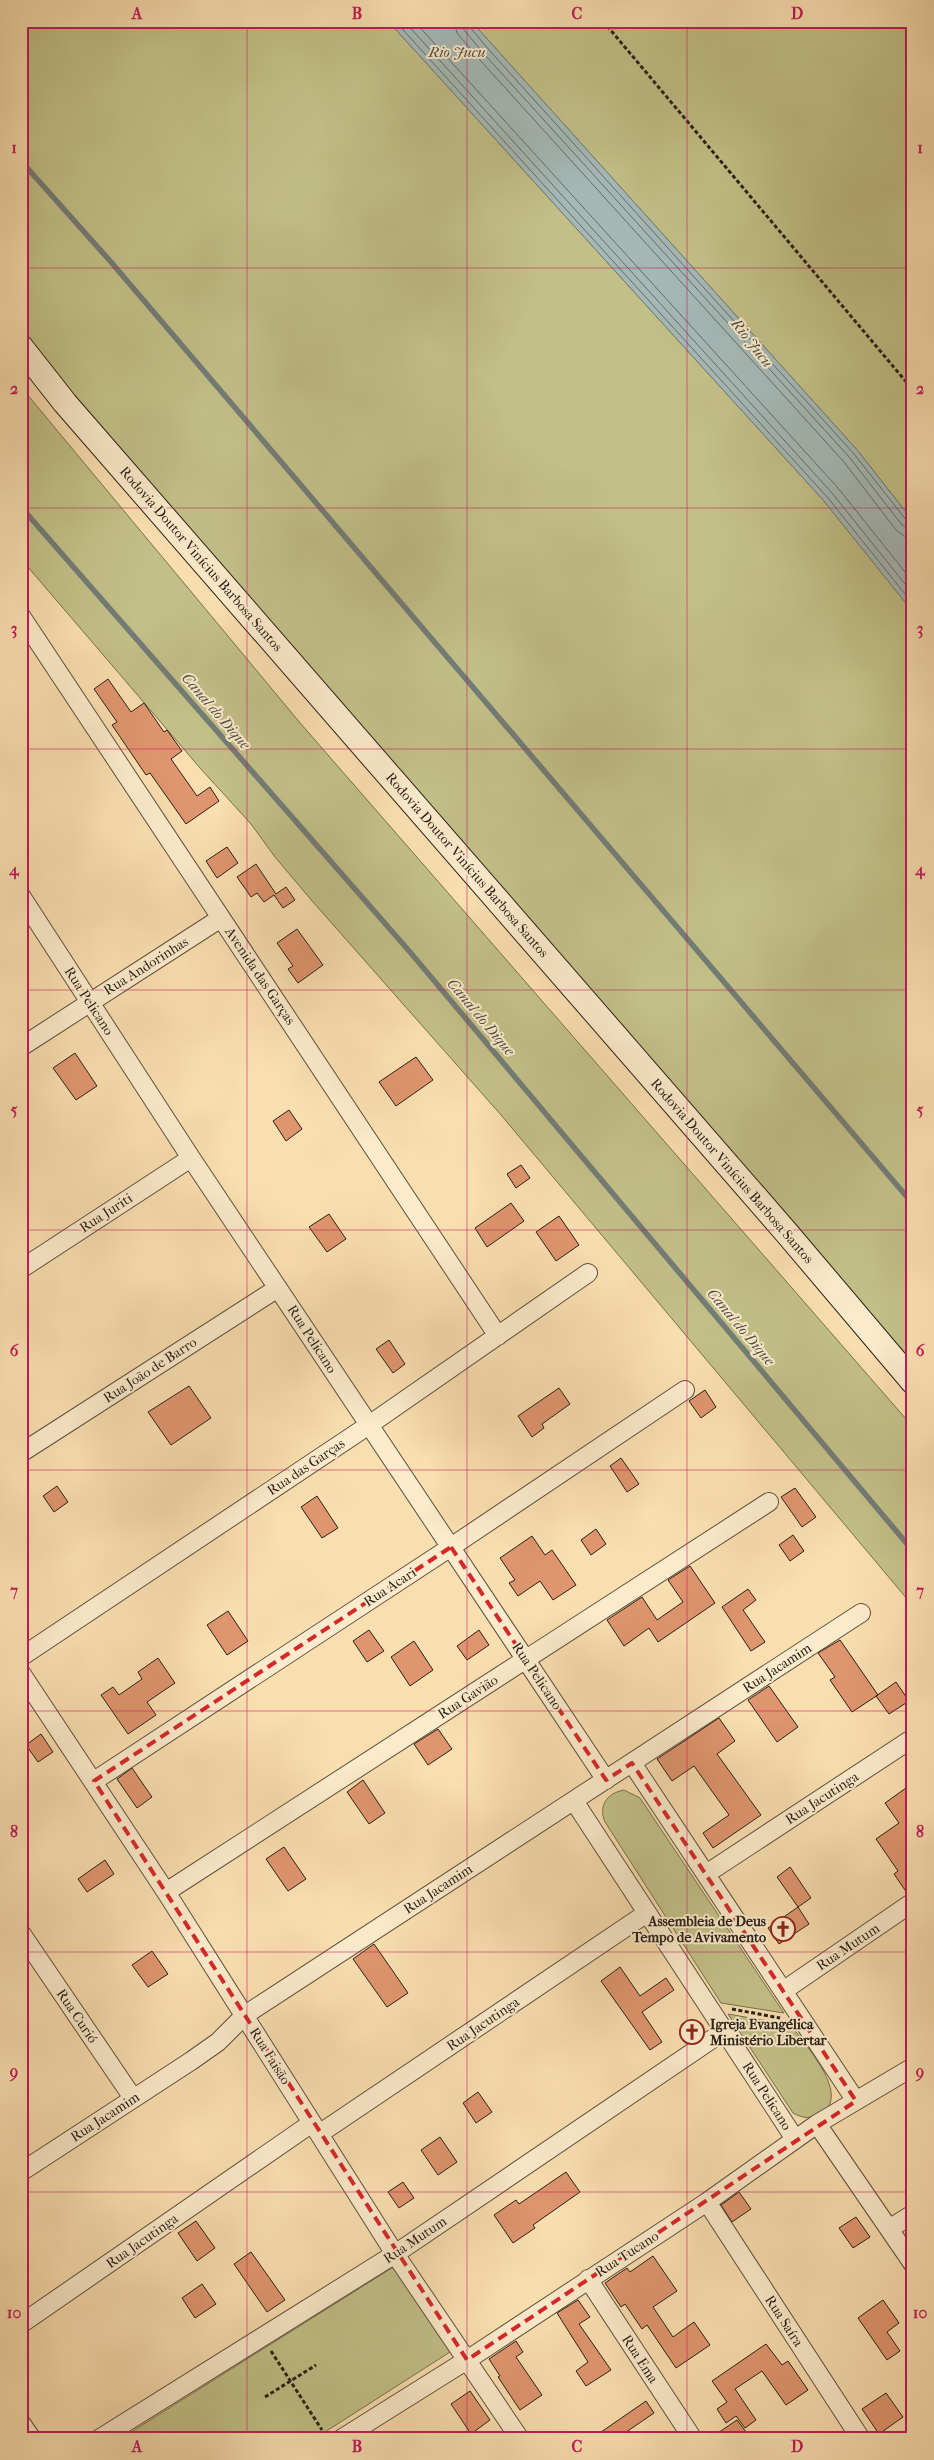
<svg xmlns="http://www.w3.org/2000/svg" width="934" height="2460" font-family="'IM FELL French Canon',serif">
  <style>
    .green { fill: #c2c087; stroke: #76704f }
    .water { fill: #a4b9b7; stroke: #737c77 }
    .lines { fill: none; stroke-linecap: round; stroke-linejoin: round }
    .shore { stroke: #666c67; stroke-width: 1 }
    .stream { stroke: #737c77; stroke-width: 5.5 }
    .building { fill: #df956e; stroke: #292017 }
    .minor-casing { stroke: #5d503d; stroke-width: 20 }
    .secondary-casing { stroke: #292017; stroke-width: 26 }
    .path { stroke: #292017; stroke-width: 3; stroke-dasharray: 4 2.5; stroke-linecap: butt }
    .minor { stroke: #fbeacb; stroke-width: 18 }
    .secondary { stroke: #fbeacb; stroke-width: 24 }
    .marked { fill: none; stroke: #d62828; stroke-width: 4; stroke-dasharray: 10 6; stroke-linejoin: round }
    .grid { fill: none; stroke: #c2185b; stroke-width: 1; stroke-opacity: 0.55 }
    .labels { text-anchor: middle; dominant-baseline: central; stroke-width: 4; stroke-linejoin: round; paint-order: stroke }
    .street-label { font-size: 14px; fill: #292017; stroke: #fbeacb }
    .poi-label { font-size: 14px; font-weight: bold; fill: #292017; stroke: #fbeacb; text-anchor: end }
    .water-label { font-size: 15px; font-style: italic; fill: #4e4e47; stroke: #fbeacb }
    .neatline { fill: none; stroke: #c2185b; stroke-width: 2 }
    .grid-label { font-size: 16px; text-anchor: middle; font-weight: bold; fill: #c2185b }
  </style>
  <rect width="100%" height="100%" fill="#f9deaf"/>
  <filter id="stains"><feTurbulence type="fractalNoise" baseFrequency=".004" numOctaves="4"/><feColorMatrix values="0 0 0 0 .2 0 0 0 0 .09 0 0 0 0 .02 0 0 0 .5 -.17"/></filter>
  <radialGradient id="worn" r=".72"><stop offset=".6" stop-color="#630" stop-opacity="0"/><stop offset="1" stop-color="#630" stop-opacity=".3"/></radialGradient>
  <path class="green" d="M21,21H388L824,501L913,612V1380L21,339Z
    M471,21H913V521L858,451Z
    M21,387L301,724L913,1427V1606L501,1115L313,902L275,857L251,824L200,768L21,559Z
    M624,1790L640,1798L784,2013L721,2003L605,1822C598,1806 607,1793 624,1790Z
    M728,2014L791,2025C804,2044 851,2094 822,2113C812,2119 804,2119 793,2113Z
    M395,2266L450,2352L314,2439H120Z"/>
  <path class="water" d="M388,21H471L858,451L913,521V612L824,501Z"/>
  <g class="lines">
    <path class="shore" d="M395,21L828,498L913,604
      M404,21L832,493L913,594
      M414,21L838,488L913,582
      M454,21L457,33L480,60L844,462L896,530L904,536L913,537
      M462,21L464,30L485,55L850,458L902,525L913,530
      M468,21L469,26L490,51L854,454L907,521L913,523"/>
    <path class="stream" d="M21,161L111,262L913,1204
      M21,507L410,952L913,1551"/>
  </g>
  <path class="building" d="M108,679L131,712L144,703L164,732L167,730L182,751L171,759L197,796L210,787L219,801L186,824L150,773L146,775L112,725L117,722L94,689Z
    M227,847L238,863L217,878L206,861Z
    M256,864L276,894L286,887L295,900L283,908L274,895L264,902L257,893L251,897L237,877Z
    M297,929L323,965L298,983L288,969L293,966L277,943Z
    M75,1053L97,1086L76,1100L53,1068Z
    M416,1057L433,1080L396,1106L379,1082Z
    M289,1110L302,1129L286,1141L273,1121Z
    M521,1165L530,1178L516,1188L507,1174Z
    M511,1203L524,1221L487,1247L475,1228Z
    M329,1214L346,1239L327,1252L309,1227Z
    M559,1216L579,1245L556,1261L536,1232Z
    M389,1340L405,1364L393,1373L376,1349Z
    M189,1386L211,1418L171,1445L148,1412Z
    M559,1388L570,1404L542,1424L544,1428L532,1437L518,1416Z
    M705,1390L716,1407L701,1418L689,1401Z
    M621,1458L639,1484L627,1492L610,1466Z
    M57,1486L68,1502L54,1512L43,1496Z
    M795,1488L816,1517L802,1527L781,1497Z
    M317,1496L338,1528L322,1538L301,1507Z
    M596,1529L606,1544L591,1555L581,1540Z
    M793,1535L804,1551L790,1561L779,1545Z
    M532,1536L545,1555L552,1550L576,1585L553,1600L540,1581L518,1596L509,1583L515,1580L500,1558Z
    M690,1566L715,1603L658,1642L649,1628L624,1646L607,1620L642,1597L657,1620L683,1602L668,1580Z
    M748,1589L756,1600L743,1610L765,1642L751,1651L722,1607Z
    M228,1611L248,1641L227,1655L207,1625Z
    M369,1630L384,1651L367,1662L353,1641Z
    M479,1630L489,1645L467,1660L457,1646Z
    M840,1640L878,1695L852,1712L830,1680L835,1677L818,1653Z
    M414,1641L433,1670L410,1686L391,1657Z
    M158,1658L175,1683L147,1702L156,1715L128,1734L101,1695L113,1687L119,1695L142,1679L138,1672Z
    M896,1682L909,1701L889,1714L876,1696Z
    M769,1686L798,1727L777,1742L748,1700Z
    M719,1718L735,1741L717,1754L761,1815L713,1848L703,1833L729,1815L694,1766L672,1781L657,1759Z
    M438,1729L452,1749L428,1765L414,1744Z
    M41,1734L53,1752L38,1762L26,1745Z
    M132,1768L152,1797L137,1808L117,1779Z
    M363,1780L385,1813L369,1824L347,1792Z
    M913,1783V1891L907,1893L894,1874L898,1871L876,1839L899,1823L885,1803Z
    M284,1847L306,1879L288,1891L266,1859Z
    M105,1860L114,1874L87,1892L78,1879Z
    M790,1867L811,1898L798,1907L777,1877Z
    M798,1907L809,1924L779,1944L768,1928Z
    M374,1944L408,1993L387,2007L353,1959Z
    M152,1951L168,1974L148,1987L132,1965Z
    M620,1967L640,1996L666,1978L674,1990L642,2012L662,2042L650,2050L601,1981Z
    M478,2092L492,2112L476,2123L463,2103Z
    M440,2137L457,2162L438,2175L421,2150Z
    M566,2172L580,2192L533,2225L535,2228L513,2243L494,2215L516,2200L519,2204Z
    M403,2182L414,2198L399,2208L388,2192Z
    M739,2192L751,2209L732,2222L721,2205Z
    M856,2217L870,2237L853,2248L839,2228Z
    M196,2221L215,2248L197,2261L178,2233Z
    M251,2252L285,2300L267,2312L234,2264Z
    M653,2256L677,2291L653,2307L673,2337L694,2322L710,2345L676,2368L647,2325L642,2329L625,2304L621,2307L605,2283L627,2268L630,2272Z
    M202,2284L216,2304L195,2318L182,2298Z
    M578,2300L590,2317L579,2324L611,2370L586,2386L576,2371L588,2362L557,2313Z
    M883,2300L899,2323L887,2332L900,2351L887,2360L858,2318Z
    M516,2341L523,2352L516,2357L542,2395L520,2410L498,2377L500,2376L489,2359Z
    M766,2344L782,2365L788,2361L808,2390L786,2405L762,2371L735,2389L756,2420L745,2428L736,2416L726,2423L717,2409L727,2402L712,2381Z
    M470,2391L490,2420L471,2434L451,2404Z
    M886,2393L903,2417L879,2434L862,2409Z
    M646,2401L654,2413L616,2439H591Z
    M737,2420L746,2432L736,2439H709Z"/>
  <g class="lines">
    <defs>
      <path id="minor" d="M21,616L498,1336
        M21,896L191,1158L606,1780
        M21,1047L221,918
        M21,1269L191,1158
        M21,1453L278,1288
        M21,1657L369,1425L588,1273
        M21,1673L166,1892L395,2254L520,2439
        M632,1763L856,2101
        M94,1781L451,1547L685,1390
        M574,1801L795,2139
        M706,1874L913,1738
        M166,1892L769,1502
        M21,1933L133,2098
        M783,1991L913,1902
        M817,2124L913,2264
        M319,2134L647,1913
        M21,2172L191,2061L218,2042L245,2015L861,1613
        M707,2202L861,2439
        M889,2229L913,2214
        M588,2279L693,2439
        M21,2324L312,2123
        M21,2423L32,2439
        M99,2439L395,2254L724,2031
        M341,2439L467,2360L707,2202L817,2124L913,2067"/>
      <path id="secondary" d="M21,347L65,403L786,1232L913,1382"/>
    </defs>
    <use href="#minor" class="minor-casing"/>
    <use href="#secondary" class="secondary-casing"/>
    <path class="path" d="M603,21L913,390
      M732,2009L780,2018
      M271,2351L322,2430
      M265,2397L316,2365"/>
    <use href="#minor" class="minor"/>
    <use href="#secondary" class="secondary"/>
  </g>
  <path class="marked" d="M451,1547L606,1780L632,1763L856,2101L467,2360L94,1781Z"/>
  <path class="grid" d="M247,21V2439M467,21V2439M687,21V2439M21,268H913M21,508H913M21,749H913M21,990H913M21,1230H913M21,1470H913M21,1711H913M21,1952H913M21,2192H913"/>
  <defs>
    <symbol id="church-ring" viewBox="-11 -11 22 22"><circle r="9.5" fill="#fbeacb" stroke="#8f2418" stroke-width="1.5"/><path d="M-1.2-6h2.4v3.5h3.3v2.4h-3.3V6h-2.4V-.1h-3.3v-2.4h3.3Z" fill="#8f2418"/></symbol>
  </defs>
  <g fill-rule="evenodd">
    <use href="#church-ring" x="769" y="1915" width="28" height="28"/>
    <use href="#church-ring" x="678" y="2018" width="28" height="28"/>
  </g>
  <g class="labels">
    <g class="street-label">
      <text transform="translate(201 559) rotate(49)">Rodovia Doutor Vinícius Barbosa Santos</text>
      <text transform="translate(467 865) rotate(49)">Rodovia Doutor Vinícius Barbosa Santos</text>
      <text transform="translate(146 966) rotate(-32)">Rua Andorinhas</text>
      <text transform="translate(260 976) rotate(56)">Avenida das Garças</text>
      <text transform="translate(89 1001) rotate(57)">Rua Pelicano</text>
      <text transform="translate(732 1171) rotate(49)">Rodovia Doutor Vinícius Barbosa Santos</text>
      <text transform="translate(106 1213) rotate(-33)">Rua Juriti</text>
      <text transform="translate(312 1339) rotate(57)">Rua Pelicano</text>
      <text transform="translate(150 1370) rotate(-33)">Rua João de Barro</text>
      <text transform="translate(306 1467) rotate(-34)">Rua das Garças</text>
      <text transform="translate(390 1587) rotate(-33)">Rua Acari</text>
      <text transform="translate(777 1668) rotate(-33)">Rua Jacamim</text>
      <text transform="translate(537 1676) rotate(56)">Rua Pelicano</text>
      <text transform="translate(468 1697) rotate(-33)">Rua Gavião</text>
      <text transform="translate(822 1798) rotate(-33)">Rua Jacutinga</text>
      <text transform="translate(438 1889) rotate(-33)">Rua Jacamim</text>
      <text transform="translate(848 1947) rotate(-34)">Rua Mutum</text>
      <text transform="translate(77 2016) rotate(56)">Rua Curió</text>
      <text transform="translate(483 2024) rotate(-34)">Rua Jacutinga</text>
      <text transform="translate(270 2056) rotate(58)">Rua Faisão</text>
      <text transform="translate(767 2096) rotate(57)">Rua Pelicano</text>
      <text transform="translate(105 2117) rotate(-33)">Rua Jacamim</text>
      <text transform="translate(415 2240) rotate(-34)">Rua Mutum</text>
      <text transform="translate(142 2241) rotate(-35)">Rua Jacutinga</text>
      <text transform="translate(627 2254) rotate(-33)">Rua Tucano</text>
      <text transform="translate(784 2321) rotate(57)">Rua Saíra</text>
      <text transform="translate(640 2359) rotate(57)">Rua Ema</text>
    </g>
    <g class="poi-label">
      <text x="766" y="1921">Assembleia de Deus<tspan x="766" dy="16">Tempo de Avivamento</tspan></text>
      <text x="710" y="2024" text-anchor="start">Igreja Evangélica<tspan x="710" dy="16">Ministério Libertar</tspan></text>
    </g>
    <g class="water-label">
      <text x="457" y="52">Rio Jucu</text>
      <text transform="translate(752 343) rotate(52)">Rio Jucu</text>
      <text transform="translate(216 711) rotate(49)">Canal do Dique</text>
      <text transform="translate(481 1017) rotate(50)">Canal do Dique</text>
      <text transform="translate(741 1327) rotate(50)">Canal do Dique</text>
    </g>
  </g>
  <rect width="934" height="2460" fill="none" stroke="#f9deaf" stroke-width="55"/>
  <rect x="28" y="28" width="878" height="2404" class="neatline"/>
  <g class="grid-label">
    <text x="137" y="19">A</text>
    <text x="357" y="19">B</text>
    <text x="577" y="19">C</text>
    <text x="797" y="19">D</text>
    <text x="14" y="153">1</text>
    <text x="920" y="153">1</text>
    <text x="14" y="394">2</text>
    <text x="920" y="394">2</text>
    <text x="14" y="634">3</text>
    <text x="920" y="634">3</text>
    <text x="14" y="875">4</text>
    <text x="920" y="875">4</text>
    <text x="14" y="1115">5</text>
    <text x="920" y="1115">5</text>
    <text x="14" y="1356">6</text>
    <text x="920" y="1356">6</text>
    <text x="14" y="1596">7</text>
    <text x="920" y="1596">7</text>
    <text x="14" y="1837">8</text>
    <text x="920" y="1837">8</text>
    <text x="14" y="2077">9</text>
    <text x="920" y="2077">9</text>
    <text x="14" y="2318">10</text>
    <text x="920" y="2318">10</text>
    <text x="137" y="2452">A</text>
    <text x="357" y="2452">B</text>
    <text x="577" y="2452">C</text>
    <text x="797" y="2452">D</text>
  </g>
  <rect width="100%" height="100%" filter="url(#stains)"/>
  <rect width="100%" height="100%" fill="url(#worn)"/>
</svg>
